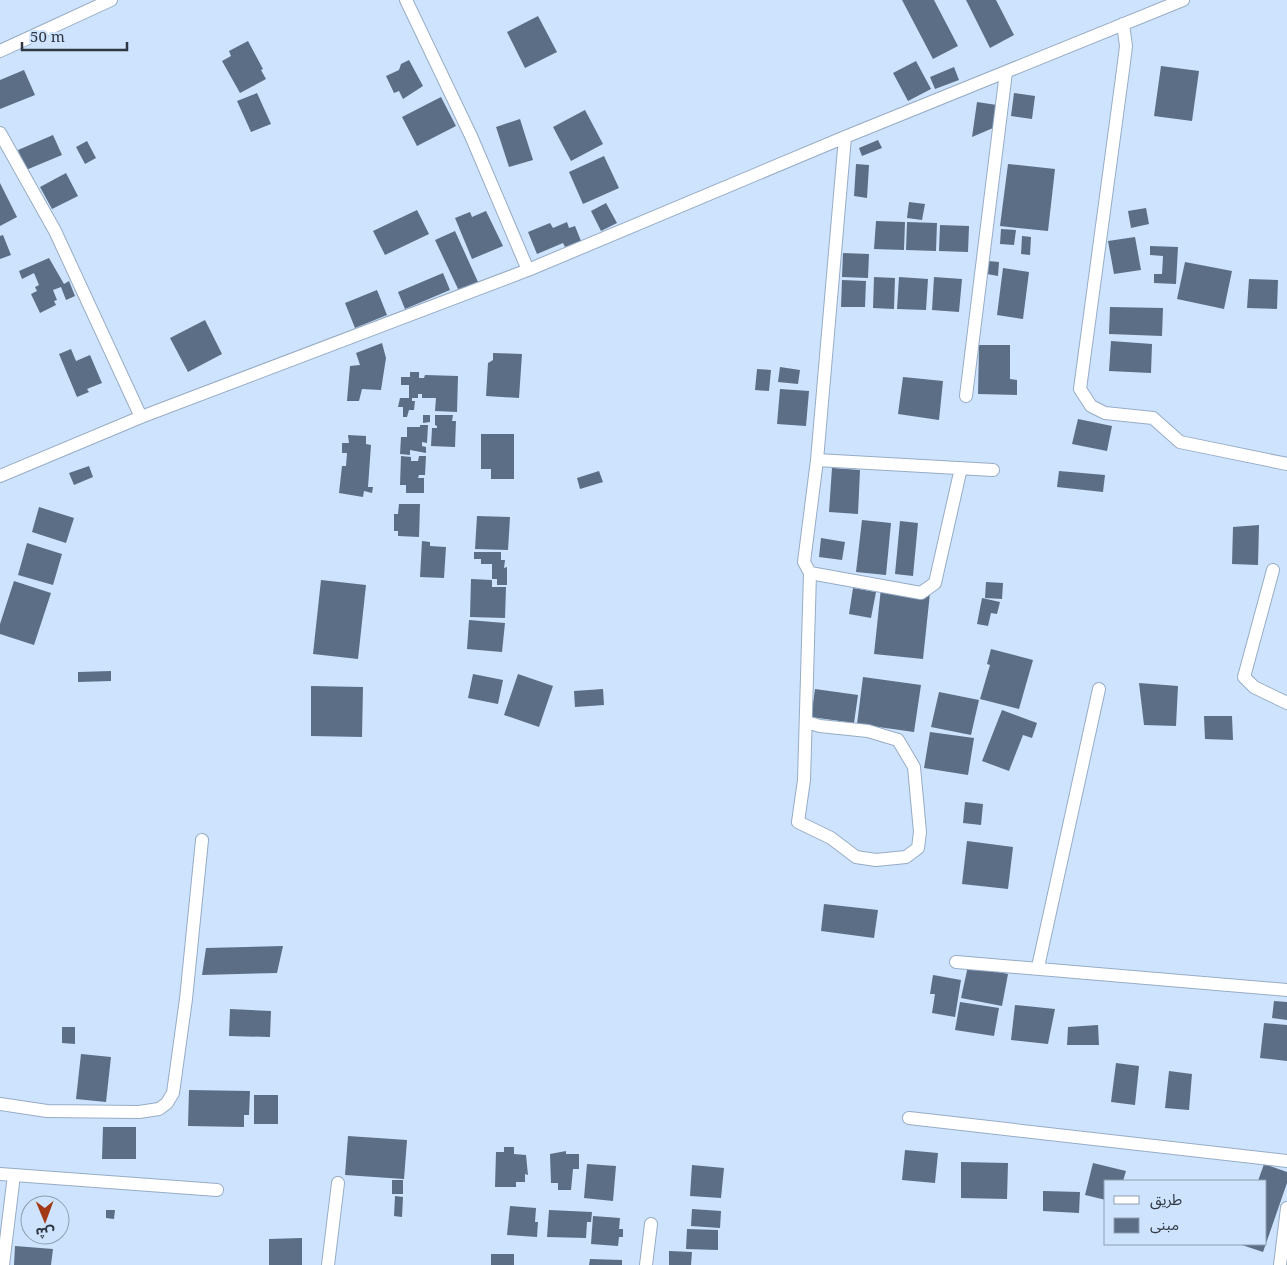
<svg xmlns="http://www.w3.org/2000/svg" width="1287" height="1265" font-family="'Noto Serif','Noto Sans Arabic',serif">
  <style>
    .building { fill: #5b6e85 }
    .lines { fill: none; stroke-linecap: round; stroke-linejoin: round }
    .minor-casing { stroke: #97acc5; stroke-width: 14 }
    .minor { stroke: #fff; stroke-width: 12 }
  </style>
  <rect width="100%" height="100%" fill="#cee3fd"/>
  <path class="building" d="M902,0H934L958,46L933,59Z
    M966,0H996L1014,35L990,48Z
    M538,16L557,52L525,68L507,32Z
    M248,41L263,69L261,70L266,79L240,93L222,61L231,56L229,51Z
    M409,60L423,86L403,99L399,91L394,93L386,76L399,70L401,64Z
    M916,61L931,89L908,101L893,73Z
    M1161,66L1199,71L1192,121L1154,116Z
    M954,67L959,80L935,89L930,77Z
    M24,70L35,95L0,109V80Z
    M257,93L271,124L251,132L237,101Z
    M1014,93L1035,96L1032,119L1011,116Z
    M441,97L456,126L417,146L402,117Z
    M977,102L997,105L993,128L972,137Z
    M585,110L603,144L571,161L553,127Z
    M520,119L533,160L509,167L496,127Z
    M53,135L62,155L26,170L18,150Z
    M878,140L882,148L862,156L859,148Z
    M87,141L96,158L85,164L76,147Z
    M604,156L619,188L583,204L569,172Z
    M856,164L869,165L867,198L854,196Z
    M1008,164L1055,169L1048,231L1000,226Z
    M66,173L78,196L52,209L40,187Z
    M0,183L17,217L0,226Z
    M909,202L925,204L922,220L907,218Z
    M606,203L617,223L601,231L591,211Z
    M1146,208L1149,224L1131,228L1128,211Z
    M417,210L429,234L385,255L373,231Z
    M486,211L503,246L472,259L455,218L470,212L472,217Z
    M876,221L905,222L904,250L874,249Z
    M567,222L569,228L575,226L581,241L565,247L563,243L537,254L528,232L550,223L553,228Z
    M907,222L937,223L936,251L906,250Z
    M940,225L969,226L968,252L939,251Z
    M1001,229L1016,230L1014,245L1000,244Z
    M455,231L478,282L459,291L435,240Z
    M3,235L11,255L0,259V236Z
    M1022,236L1031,237L1030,255L1021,254Z
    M1135,237L1141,270L1114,274L1108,241Z
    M1150,246L1178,247L1176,284L1154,283V274H1162L1163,256L1150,255Z
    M843,253L869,254L868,278L842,277Z
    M49,258L64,284L69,281L75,296L66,300L61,287L53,290L57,300L54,301L56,305L40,313L31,294L37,291L35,287L39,285L34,273L22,279L19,271Z
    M988,261L999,262L998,276L987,274Z
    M1185,262L1232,271L1224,309L1177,299Z
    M1003,268L1029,272L1023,319L997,315Z
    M443,273L450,290L405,309L398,292Z
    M874,277L895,278L894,309L873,308Z
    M899,277L928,279L926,310L897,309Z
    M934,277L962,279L959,312L932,310Z
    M1249,279L1278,280L1277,309L1247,308Z
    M842,280L866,281L865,307H841Z
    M377,290L387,315L355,328L345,303Z
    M1110,307L1163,308L1162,336L1109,334Z
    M205,320L222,354L188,372L170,338Z
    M1111,341L1152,344L1151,373L1109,371Z
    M382,343L386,358L381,390L362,389L359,401H347L350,366L360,365L356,353Z
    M979,345H1010V379L1017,380V395L978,394Z
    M71,349L76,361L90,355L102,383L87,389L89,392L77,397L59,354Z
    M493,353L522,354L519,398L486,396L488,363L493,360Z
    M780,367L800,370L798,384L778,382Z
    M757,369L771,370L769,391L755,390Z
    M410,372H419V378H424L425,375L458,376L457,412L435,411L436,398H422V394H418V398H409V385H401V377H410Z
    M903,377L943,381L939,420L898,414Z
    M780,389L809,391L806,426L777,424Z
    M400,398H412V401H415L414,410H409L407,417H403V407H398Z
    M423,415H430V422L423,423Z
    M435,415H453L452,421H456L455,447L431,446L432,428H437V426L435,425Z
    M1078,419L1112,426L1107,451L1072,444Z
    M420,425H428L427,443L422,442V446L426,447V453L410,450V455L400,454L401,437H407V427H420Z
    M481,434H514V479H491V469H481Z
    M348,435L366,436V444L371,445L368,487H373L372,493L364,491L363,497L339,493L342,466H346L347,453H342V443H349Z
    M401,456L411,457V461H418L419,456H426L425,475H419L418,478H424V493H406V485H400Z
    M89,466L93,477L74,485L69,473Z
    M832,468L860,470L858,514L829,512Z
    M599,471L603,482L580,489L577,478Z
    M1059,471L1105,475L1103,492L1057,487Z
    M399,504H420L419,537L398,536V531H394V514H398Z
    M39,507L74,518L66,543L32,532Z
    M477,516L510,517L508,550L475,549Z
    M862,520L891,523L886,575L856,572Z
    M900,521L918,523L913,576L895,574Z
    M1259,525L1258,565L1232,564L1233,527Z
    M821,538L845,542L842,560L819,557Z
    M422,541L430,542V546L446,547L444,578L420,577Z
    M27,543L62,554L53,585L18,575Z
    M474,552H501V560H505L504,568L507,567V585H497V579H492V564H481V559H474Z
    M471,579L492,580V587H506L505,618L470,617Z
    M321,580L366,585L358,659L313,654Z
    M14,581L51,593L34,645L0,634V624Z
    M986,582L1003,583L1002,599L985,598Z
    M853,588L876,592L871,618L849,614Z
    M881,588L930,593L923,659L874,654Z
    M982,598L1000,602L997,614L991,613L988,626L977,624Z
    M469,620L505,623L502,652L467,649Z
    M991,649L1033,660L1019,709L980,699L990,665L987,664Z
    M111,671V681L78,682V672Z
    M473,674L503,680L498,704L468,698Z
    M518,674L553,686L539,727L504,715Z
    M863,677L921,685L914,732L857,724Z
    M1139,683L1178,686L1176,726L1144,725Z
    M311,686L363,687L362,737L311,736Z
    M603,689L604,705L575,707L574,691Z
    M815,689L858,695L854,723L811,717Z
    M939,692L979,700L971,735L931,727Z
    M1002,710L1037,723L1032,738L1023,735L1009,771L982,761Z
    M1204,716H1232L1233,740L1205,739Z
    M930,732L974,738L968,775L924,768Z
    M965,802L983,804L981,825L963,823Z
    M967,841L1013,847L1008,889L962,884Z
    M824,904L878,910L874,938L821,931Z
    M283,946L277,973L202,975L206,948Z
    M968,966L1008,974L1002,1006L961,998Z
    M933,975L961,980L955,1017L932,1013L935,994H930Z
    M1274,1001L1287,1002V1020L1272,1018Z
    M960,1002L999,1008L994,1036L955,1030Z
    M1015,1005L1055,1009L1048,1044L1011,1040Z
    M230,1009L271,1011L270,1037L229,1036Z
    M1264,1023L1287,1025V1061L1260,1058Z
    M1098,1025L1099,1045H1067L1068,1027Z
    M62,1027H75V1044L62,1043Z
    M81,1054L111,1057L106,1102L76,1099Z
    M1116,1063L1139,1066L1135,1105L1111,1102Z
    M1169,1071L1192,1074L1189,1110L1165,1108Z
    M189,1090L250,1091L249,1115H244V1127L188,1126Z
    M254,1095H278V1124H254Z
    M103,1127H136V1159H102Z
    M348,1136L407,1140L404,1179L345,1175Z
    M504,1147H514V1154L526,1155L528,1175L525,1174V1182H516V1187H495L496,1152H504Z
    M905,1150L938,1153L935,1183L902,1180Z
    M566,1151V1154H579V1169H573L571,1190H558V1183H551L550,1154Z
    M961,1162L1008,1163L1007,1199L961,1198Z
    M1093,1163L1126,1171L1123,1181H1106V1200L1085,1195Z
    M587,1164L616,1166L613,1201L584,1198Z
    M1264,1164L1287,1172V1183L1263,1252L1239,1244H1266V1181H1258Z
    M692,1165L724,1168L721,1198L690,1196Z
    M392,1180H403V1194H392Z
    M1043,1191L1080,1192L1079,1213L1043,1211Z
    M395,1196L403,1197L402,1217L394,1216Z
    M510,1206L536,1208L535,1222H538L537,1237L507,1235Z
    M692,1209L721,1211L720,1228L691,1226Z
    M106,1210H115L114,1219L106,1218Z
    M549,1210L592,1212L591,1222H587L586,1238L547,1237Z
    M593,1216L620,1218L619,1229H623V1237H619L618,1246L591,1244Z
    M687,1229L718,1230V1250L686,1249Z
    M302,1238V1265H269V1239Z
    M15,1246L53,1249L51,1265H14Z
    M669,1251L692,1252L691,1265H669Z
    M491,1254H514V1265H491Z
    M590,1259L622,1260V1265H589Z"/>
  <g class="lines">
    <defs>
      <path id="minor" d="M406,0L471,136L528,270
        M1123,24L1126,46L1123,70L1080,389L1091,406L1105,413L1153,418L1180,442L1287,464
        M0,51L111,0
        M0,133L55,231L141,417
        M966,396L1006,72
        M817,460L993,470
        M0,476L141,417L528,270L845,137L1183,0
        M1273,570L1244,677L1254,687L1287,703
        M810,573L921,593L935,583L961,468
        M806,722L820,726L868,731L898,740L914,767L920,832L918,848L906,857L876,860L856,857L831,838L798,822L804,780L810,573L804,562L817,460L845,137
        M956,962L1287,990
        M1038,967L1099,689
        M0,1104L47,1111L139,1112L159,1109L167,1103L173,1093L186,999L202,840
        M909,1118L1287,1161
        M0,1174L217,1190
        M3,1265L14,1175
        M328,1265L338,1183
        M646,1265L651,1224
        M1280,1265L1287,1208"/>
    </defs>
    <use href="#minor" class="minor-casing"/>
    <use href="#minor" class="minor"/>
  </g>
  <rect x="1104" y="1180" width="162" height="65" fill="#cee3fd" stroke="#8e9fb2"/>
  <rect x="1114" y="1196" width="25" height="8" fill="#ffffff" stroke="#8e9fb2"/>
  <text x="1150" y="1205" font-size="15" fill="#2f3842">طريق</text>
  <rect x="1114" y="1218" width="25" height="15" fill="#5b6e85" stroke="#8e9fb2"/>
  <text x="1150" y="1230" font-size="15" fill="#2f3842">مبنى</text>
  <g transform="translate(45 1220) rotate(179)"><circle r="24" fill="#cee3fd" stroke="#8e9fb2"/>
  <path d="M0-4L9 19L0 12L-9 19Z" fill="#a23b15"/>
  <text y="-8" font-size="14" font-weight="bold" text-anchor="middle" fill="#2f3842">ش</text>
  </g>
  <path d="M22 42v8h105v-8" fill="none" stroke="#2f3842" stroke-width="2.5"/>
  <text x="30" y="42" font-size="15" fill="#2f3842" stroke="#cee3fd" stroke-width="4" paint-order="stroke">50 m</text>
</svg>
